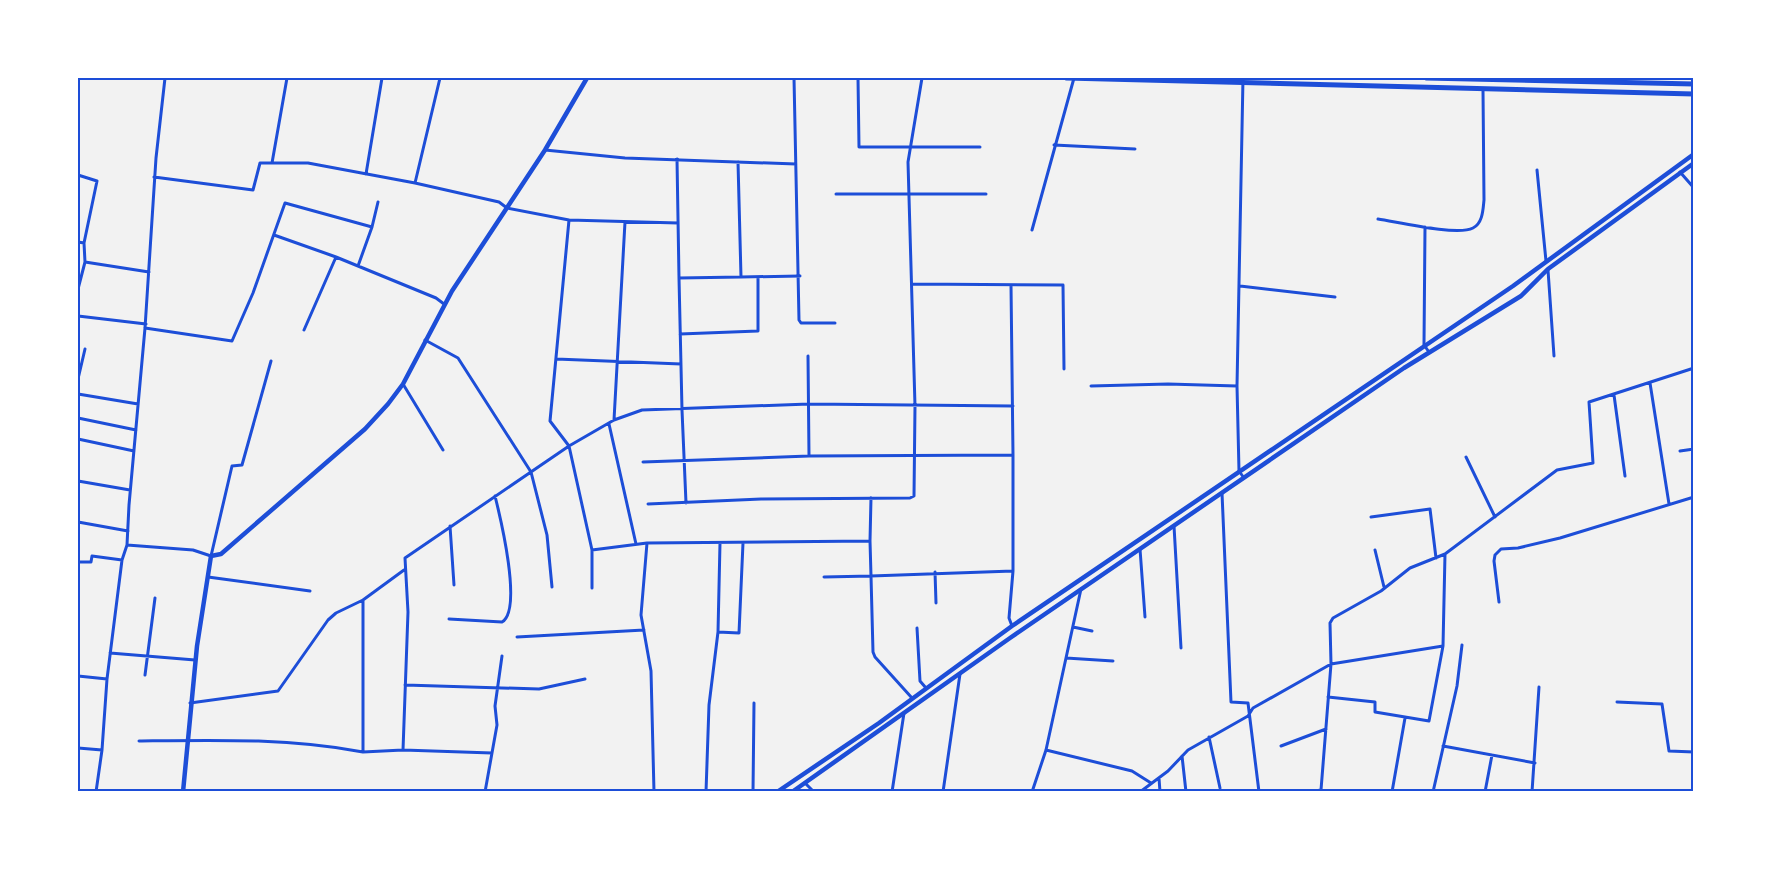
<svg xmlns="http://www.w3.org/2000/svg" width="1771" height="869" font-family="'DejaVu Sans',sans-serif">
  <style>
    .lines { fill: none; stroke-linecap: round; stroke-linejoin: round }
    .minor { stroke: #1d4ed8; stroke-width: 3 }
    .tertiary { stroke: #1d4ed8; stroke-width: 4.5 }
    .primary { stroke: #1d4ed8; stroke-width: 5 }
    .neatline { fill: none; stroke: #1d4ed8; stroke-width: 2 }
  </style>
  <rect width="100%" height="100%" fill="#f2f2f2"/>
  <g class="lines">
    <path class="minor" d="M794,78L799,320L801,323H835
      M858,78L859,147H980
      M1243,78L1237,386L1239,471L1244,478
      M1054,145L1135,149
      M545,150L625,158L796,164
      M677,159L679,278L741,277L738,162
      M272,163L287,78
      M1537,170L1546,261
      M1680,172L1694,188
      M366,174L382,78
      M78,175L97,181L84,243L85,262L78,289
      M154,177L253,190L260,163H308L415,183L499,202L507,208L569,220
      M415,183L440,78
      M836,194H986
      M1378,219C1398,222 1457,236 1473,228C1483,223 1483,209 1484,200L1483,90
      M678,223L569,220L550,421L569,446L614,420L642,410L809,404L1013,406
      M372,227L378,202
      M1425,227L1424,345L1429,352
      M1032,230L1074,78
      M274,235L336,257L436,298L444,304
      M78,242L84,243
      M85,262L149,272
      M1548,270L1554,356
      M741,277L800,276
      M679,278L682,410L686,503
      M912,284L1063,285L1064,369
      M1011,285L1013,455
      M1240,286L1335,297
      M78,316L146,324
      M145,328L232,341L253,293L285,203L372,227L358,266
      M304,330L336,257
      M680,334L758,331V277
      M425,340L458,358L531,472L547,535L552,587
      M808,356L809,456
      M556,359L681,364
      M78,379L85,349
      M1650,383L1669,504
      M403,384L443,450
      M1091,386L1168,384L1237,386
      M78,394L138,404
      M1614,395L1625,476
      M78,418L136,430
      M614,420L625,222
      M609,424L636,544
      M78,439L134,451
      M1680,451L1694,449
      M1466,457L1495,517
      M643,462L809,456L1013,455V571L1009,618L1012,626
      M78,481L130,490
      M1222,493L1231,702L1248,703L1259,792
      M648,504L761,499L910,498L914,496L915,406L908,162L922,78
      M1371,517L1430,509L1436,558
      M78,522L128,531
      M450,526L454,585
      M1174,526L1181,648
      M870,541L871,576L1013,571
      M647,543L870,541L871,498
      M127,545L193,550L211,556L232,466L242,465L271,361
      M1140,549L1145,617
      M592,550L647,543L641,615L651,671L654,792
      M1375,550L1384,587
      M78,562H91L92,556L122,560
      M935,572L936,603
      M208,577L310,591
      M824,577L871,576L873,652L875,657L912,698
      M1499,602L1494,561L1495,555L1501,549L1518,548L1560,538L1694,497
      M449,619L502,622C523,610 500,516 495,496
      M1073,627L1092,631
      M917,628L920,681L926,688
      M718,632L739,633L743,543
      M517,637L644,630
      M110,653L195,660
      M1066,658L1113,661
      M145,675L155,598
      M78,676L107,679
      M405,685L539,689L585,679
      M1328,697L1375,702V712L1429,721L1443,646L1445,554
      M1617,702L1662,704L1669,751L1694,752
      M190,703L278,691L328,620L336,613L363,600
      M1209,737L1220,788
      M139,741C215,740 289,738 363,752
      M1281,746L1326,729
      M1443,746L1535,763
      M78,748L102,750
      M403,750L363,752V600L404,570
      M1046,750L1132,771L1151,783
      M492,753L403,750L408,612L405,558L569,446L592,550V588
      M1182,756L1186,792
      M1159,778L1160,792
      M805,783L814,792
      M1503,791L1509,792
      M96,792L102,750L107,679L122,560L127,545L129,505L145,328L156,158L165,78
      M485,792L497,725L495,706L502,656
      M706,792L709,705L718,632L720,543
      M753,792L754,703
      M892,792L904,713
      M943,792L960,674
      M1032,792L1046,750L1081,589
      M1140,792L1168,771L1188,750L1248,716L1253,708L1331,664L1330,623L1333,618L1381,591L1410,568L1445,554L1557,470L1593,463L1589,402L1694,368
      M1310,792L1321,790L1331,664L1443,646
      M1392,792L1405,718
      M1433,792L1457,686L1462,645
      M1485,792L1492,755
      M1532,792L1539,687"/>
    <path class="tertiary" d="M183,792L197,646L211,556L221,554L365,429L388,404L403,384L452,291L545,150L587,78
      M777,792L879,723L1012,626L1513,286L1694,154
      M792,792L1010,638L1404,368L1521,296L1548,269L1694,163"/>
    <path class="primary" d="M1066,78L1694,94
      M1426,78L1694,84"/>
  </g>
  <rect width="1771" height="869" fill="none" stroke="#ffffff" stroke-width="158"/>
  <rect x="79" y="79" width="1613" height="711" class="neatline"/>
</svg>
